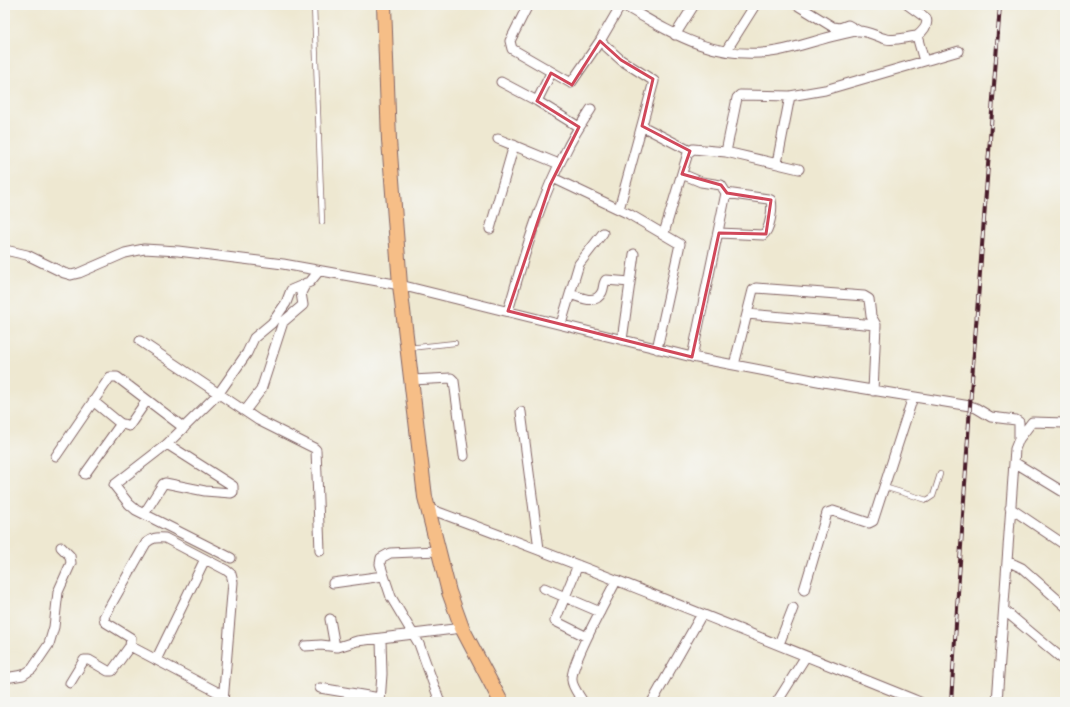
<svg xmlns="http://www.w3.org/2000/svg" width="1070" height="707" font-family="Pangolin,sans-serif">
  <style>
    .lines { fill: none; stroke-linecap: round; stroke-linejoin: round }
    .service-casing { stroke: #836565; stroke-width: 6 }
    .minor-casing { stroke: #836565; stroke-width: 11 }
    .trunk-casing { stroke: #836565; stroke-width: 16 }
    .service { stroke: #fff; stroke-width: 4.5 }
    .minor { stroke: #fff; stroke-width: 9 }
    .trunk { stroke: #f6be87; stroke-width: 14 }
    .rail-casing { stroke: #4a1f2b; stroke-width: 4 }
    .rail { stroke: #f6f6f2; stroke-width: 2.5; stroke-dasharray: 8; stroke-linecap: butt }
    .marked { fill: none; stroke: #d1495b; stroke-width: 3; stroke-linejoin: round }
  </style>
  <rect width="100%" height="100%" fill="#f6f6f2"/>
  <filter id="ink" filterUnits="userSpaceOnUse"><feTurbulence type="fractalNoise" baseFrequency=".025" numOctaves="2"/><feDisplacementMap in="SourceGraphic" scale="8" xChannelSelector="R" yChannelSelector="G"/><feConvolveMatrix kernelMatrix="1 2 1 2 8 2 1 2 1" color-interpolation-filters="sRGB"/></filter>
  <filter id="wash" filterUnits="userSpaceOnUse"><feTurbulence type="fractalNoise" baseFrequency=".012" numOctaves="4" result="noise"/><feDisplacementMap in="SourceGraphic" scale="16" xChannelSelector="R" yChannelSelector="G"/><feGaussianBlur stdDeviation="0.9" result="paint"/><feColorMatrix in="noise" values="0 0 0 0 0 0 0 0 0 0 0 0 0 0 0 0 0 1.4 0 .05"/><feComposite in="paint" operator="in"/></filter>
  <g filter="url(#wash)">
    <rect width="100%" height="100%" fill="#eee8d1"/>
  </g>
  <g filter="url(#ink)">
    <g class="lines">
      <defs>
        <path id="service" d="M314,5L322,222
          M409,348L455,343
          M884,487L927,500L933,496L940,474"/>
        <path id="minor" d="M528,5L510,41L512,49L571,83L600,41L621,5
          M623,5C673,34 716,62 777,51C804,46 830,35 857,31C867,30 877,37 886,39C895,41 907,37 917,36C922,32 929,25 926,18L908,5
          M797,5L833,27L840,28L848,25L859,31
          M675,35L694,5
          M917,36L924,61
          M600,41L621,60L654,81L619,209
          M726,51L755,5
          M501,82L537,101L579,127
          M537,101L551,73
          M642,126L690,151
          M498,139L559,164
          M726,152L737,98L740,95L790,96L825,90L959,51
          M777,163L790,96
          M682,174L701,182L721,185L726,193L692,357
          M553,178L629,214L680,244L657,349
          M490,229L514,145
          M664,233L688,153L693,149L726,152L799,169
          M719,233L763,235C770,230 773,209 771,200L768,199L726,193
          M5,250L27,255L64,273L71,275L79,273L125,253L144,249L178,251L283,264L400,285L692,357L823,382L970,406L976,408L991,417L1016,420L1019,422V439
          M570,294C581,297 595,306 602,292C604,288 603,283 606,280L630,282
          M508,311C524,257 539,201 566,151C573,136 582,123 591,109
          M747,314L876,325
          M561,324L579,264L603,233
          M622,340L634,254
          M140,341L258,420L314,448L316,450L320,551
          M734,365L753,290L756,288L864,296L869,299L871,316L876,325L873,391
          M412,380L451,378L454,381L464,456
          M93,401L121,424
          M245,411L261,390L283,322L303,305L301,293L306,283
          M521,412L539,549
          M56,456L110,377H117L184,428
          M1014,462L1065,493
          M85,474L120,425L123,424L129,426L147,400
          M427,508C593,569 756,636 920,702
          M1010,508L1065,545
          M144,514L163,484L165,483L205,491L231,493L233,492V486L167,444
          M438,551L390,553L381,558L380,564L391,597L419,644L440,702
          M231,558L136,510L129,504L114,485L167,444L219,393L247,353L254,338L272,323L286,303L291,290L310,282L319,271
          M1007,561L1022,568L1065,606
          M578,565L555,621L587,637
          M333,583L383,576
          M544,588L600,612
          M804,590L827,513L833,511L869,523L873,521L913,397
          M1004,610L1065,661
          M330,619L335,647
          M779,644L793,608
          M130,646L131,638L105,622L104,617L146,543C152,538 156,537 165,538L226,570L231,574L233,582L223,702
          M305,646L321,645L338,647L357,641L462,628
          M156,660L205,559
          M5,678L23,675L32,669L49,644L54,627L58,592L71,563L70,556L61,547
          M70,683L84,660H89L108,671H112L130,646L223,695
          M320,688L380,698
          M380,702L382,674L381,640
          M583,702C580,696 572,687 572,680C570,664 607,599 616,581
          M652,702L702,614
          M777,702L806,656
          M997,702L1015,449L1019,439L1032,422L1065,423"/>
        <path id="trunk" d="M384,5L389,140L400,285L425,497L449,592L462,628L501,702"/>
      </defs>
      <use href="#service" class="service-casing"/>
      <use href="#minor" class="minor-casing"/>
      <use href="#trunk" class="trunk-casing"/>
      <use href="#service" class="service"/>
      <use href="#minor" class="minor"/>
      <use href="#trunk" class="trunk"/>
      <defs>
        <path id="rail" d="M951,702L970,406L1000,5"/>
      </defs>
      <use href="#rail" class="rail-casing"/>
      <use href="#rail" class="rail"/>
    </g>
  </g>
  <path class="marked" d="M600,41L621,60L653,79L642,126L690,151L682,174L721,185L727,193L771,200L766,234L719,233L692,357L508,311L550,185L579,127L537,101L551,73L572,85Z"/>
  <rect width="1070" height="707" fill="none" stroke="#f6f6f2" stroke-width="20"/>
</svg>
